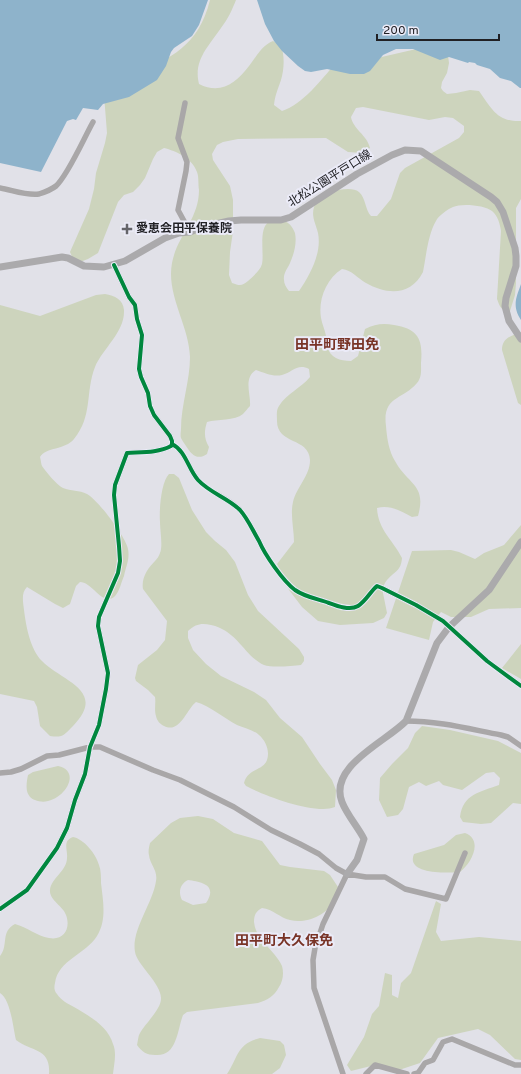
<svg xmlns="http://www.w3.org/2000/svg" width="521" height="1074" font-family="Overpass,'Noto Sans JP',sans-serif">
  <style>
    .green { fill: #cdd4bd; fill-rule: evenodd }
    .water { fill: #8eb3cb }
    .lines { fill: none; stroke-linecap: round; stroke-linejoin: round }
    .minor { stroke: #a9a7a8; stroke-width: 5.5 }
    .major { stroke: #abaaac; stroke-width: 7 }
    .cycleway-casing { stroke: #ebebf8; stroke-width: 6 }
    .cycleway { stroke: #00873e; stroke-width: 4 }
    .poi-dot { fill: #646469; stroke: #ebebf8; stroke-width: 1.5 }
    .labels { text-anchor: middle; dominant-baseline: central; stroke-width: 4; stroke-linejoin: round; paint-order: stroke }
    .street-label { font-size: 12px; fill: #202024; stroke: #ebebf8 }
    .poi-label { font-size: 12px; font-weight: bold; fill: #202024; stroke: #ebebf8; text-anchor: start }
    .quarter-label { font-size: 14px; font-weight: bold; fill: #783326; stroke: #ebebf8 }
  </style>
  <rect width="100%" height="100%" fill="#e1e1e8"/>
  <path class="green" d="M210,0H236C232,10 228,19 221,28C209,46 193,60 199,84C221,95 236,83 249,66C257,56 261,46 273,41L281,46C285,56 284,70 281,80C278,89 275,95 274,105L282,111C303,104 321,80 335,64L373,59L425,47L447,48L449,63L447,73L442,82L441,88L443,91L447,94L456,93L470,90L479,91C492,109 497,122 521,121V199L516,208V283L515,295L510,311C501,311 500,307 497,299L501,231C500,224 498,216 492,211C485,205 461,203 453,207C448,209 438,216 436,221C428,234 426,257 423,272C411,296 387,295 366,283C357,278 352,270 342,269C326,279 318,300 321,318C322,324 325,330 326,336C327,340 327,342 327,346C330,358 340,361 351,361L358,356L365,329C375,324 383,323 394,325C419,329 423,340 421,363C421,370 422,377 417,383C403,400 382,396 386,426C387,439 389,451 395,461C408,485 427,484 418,516L412,517C402,512 390,504 377,508C378,530 393,540 402,558C401,571 395,571 387,580C385,582 384,586 382,588L387,613L384,618L373,623L340,625L318,621L302,607L289,590L277,564L294,542C294,529 290,514 293,502C297,486 310,476 310,460C309,437 277,445 277,421C277,416 276,410 279,406C286,394 301,388 310,377L309,369C297,363 292,373 282,375C273,377 265,373 256,370C243,378 251,394 250,406C247,409 245,412 243,414C235,421 217,419 207,422C204,431 204,439 209,447L207,454C197,461 191,454 186,446C184,443 182,440 181,438C180,436 181,431 181,429C181,405 190,381 190,357C189,325 166,295 172,263C177,236 199,219 199,190C198,184 199,177 197,172C192,158 176,151 164,148L157,152L153,159L145,178L140,185L133,192L124,195L118,202L98,253L88,259L80,262L74,261L70,252L89,209L94,189L96,173L105,143L107,133L104,95C113,89 123,83 133,77C172,56 198,47 210,0ZM363,107L429,120L445,117L453,118L464,126V132L459,138L405,168L400,173L391,199L377,216H371C365,210 366,198 359,192C350,185 326,192 319,199C317,201 315,204 314,207C311,217 316,224 318,233C322,253 310,275 299,291H289C286,287 284,284 284,280C283,273 288,268 290,263C294,254 297,243 295,233C292,226 289,222 283,221C254,213 265,250 262,264C260,271 253,276 248,281C242,286 240,286 232,283L229,275L230,252L233,231V200L230,186L213,160L212,154L217,145L223,142L238,139L326,138L348,152L362,153L370,148C367,135 353,129 351,117L356,108Z
    M105,294C115,296 123,299 124,310C125,332 103,348 95,367C85,393 93,416 74,439C65,450 46,447 40,457C41,460 41,464 42,466C46,472 57,485 63,488C71,491 79,490 87,494C98,500 126,537 128,549C130,559 126,566 124,576C121,582 119,597 110,599C100,601 91,582 80,582L76,586L70,604L63,608L55,604L27,587C21,593 23,601 24,610C26,626 30,649 42,661C61,681 108,690 73,726C64,735 63,738 50,736L40,726L37,707L34,701L0,694V305L40,316L96,295Z
    M521,332V405L518,403L502,350C502,338 511,336 521,332Z
    M169,474H174L179,478L192,510L206,532L215,541L226,550L235,562L248,595L258,611L299,649L304,657V661L301,665C292,666 272,668 264,665C244,656 238,631 211,625C201,623 196,624 188,631V638L193,650L206,664L221,676L254,692L266,700L280,718L302,737L320,764L332,780L336,790L335,807C316,815 265,796 246,786L244,783C248,768 263,771 267,760C270,751 266,741 259,735C254,730 244,728 237,725C224,718 210,706 196,702C186,710 180,734 164,726C160,724 157,721 156,716C154,710 156,703 155,697L148,690L136,681L135,678L138,665L157,650L165,640L167,621L143,589C141,578 148,568 155,561C157,559 159,556 160,553C163,546 160,530 160,522C159,511 161,482 169,474Z
    M521,525V608L489,609L471,617H451L441,612L433,622L429,640L386,628L412,551L451,550L459,552L475,559L484,553L504,545Z
    M521,644V679L502,668Z
    M422,726L450,730L498,741L521,753V804L513,803L491,823L481,824L463,822L460,817C463,794 480,792 499,785L500,778L494,772L486,773L462,790L443,785L439,781L426,786L419,782L409,787L403,809L398,815L387,817L379,800L380,778L392,764L408,748L415,733Z
    M58,766C86,772 58,810 35,800C31,799 28,795 27,791C26,786 27,780 28,775L33,772Z
    M198,816L213,819L234,833L262,841L280,865L290,867L324,871L330,875L338,887C336,892 336,898 333,902C326,916 305,924 290,920C280,918 273,909 262,908C256,911 254,915 254,922C256,941 275,950 282,966C284,973 283,981 279,987C274,996 268,1000 258,1003L187,1012L183,1015C177,1031 177,1057 155,1055C147,1055 142,1052 137,1045C138,1041 138,1036 140,1033C145,1024 161,1009 161,999C162,984 137,965 135,952C131,930 153,903 156,881C158,870 150,865 149,855C148,852 149,847 150,843L171,823L180,818ZM188,880C202,882 218,885 206,903L193,905L182,900C178,892 180,884 188,880Z
    M465,833C484,840 471,864 460,872C448,873 405,875 414,854L444,845L456,835Z
    M73,837C84,839 96,854 99,865C101,870 101,877 101,883C103,901 107,920 97,936C86,954 58,960 55,983C54,987 54,991 57,994C61,1000 68,1004 74,1007C89,1016 108,1026 113,1044C117,1053 114,1064 113,1074H49C51,1048 32,1052 16,1040C13,1028 11,1000 0,993V956C9,945 0,932 15,924C27,927 37,936 49,938C64,941 71,928 66,915C63,906 49,900 50,890C51,878 67,871 67,858C68,850 62,841 73,837Z
    M436,901L441,904L436,932L441,941L479,937L521,941V1060L515,1059L490,1035L478,1029L438,1038L420,1063L399,1070L371,1066L351,1071L347,1065L364,1037L372,1014L379,1006L385,973L392,975V995L398,998L401,983L411,973Z
    M260,1038L280,1041L284,1045L286,1055L280,1068L272,1074H227C238,1058 236,1044 260,1038Z"/>
  <path class="water" d="M0,0H208L199,25L192,36L174,48L171,52L166,66L157,80L129,97L103,104L98,110L83,108L76,120L73,119L67,121L41,172L0,163Z
    M257,0H521V88H520L511,81L500,78L490,69L477,65L475,63L469,62L468,63L449,57L440,60L413,49H396L383,55L370,71L364,74H350L327,69L311,72L305,71L298,66L282,51L274,41L265,24Z
    M521,284V320C512,306 516,298 521,284Z"/>
  <g class="lines">
    <path class="minor" d="M185,103L178,138L187,162L186,171L178,210L190,232
      M0,188C12,190 27,196 39,194C45,192 51,190 56,186C68,175 84,138 93,122
      M114,265L129,297L135,305L137,319L142,335L139,369L141,377L148,393L150,406L154,415L170,436L172,441V444C186,451 188,469 198,480C210,493 228,498 240,510C248,519 253,531 259,541C265,555 283,581 295,590C305,597 318,599 329,603C337,606 350,611 358,606C366,601 370,592 377,586L382,588L416,605L443,621L487,661L521,686
      M406,721C439,721 469,729 501,735L508,737L521,746
      M0,773L11,772L21,769L47,756L59,755L90,747H100L153,770L180,780L234,807L271,830L300,844L319,854L336,868L347,874L366,877H385L405,889L446,899L465,853
      M0,909L27,890L57,848L67,828L75,800L85,774L90,747L99,725L106,689L108,673L98,626L99,617L118,573L120,561L119,546L114,495L115,485L127,453C141,452 158,453 171,446L172,444
      M343,1074L314,988L313,960L315,948L323,924L347,874
      M366,1074L375,1065L407,1074
      M414,1074L418,1073L425,1063L433,1060L443,1042L452,1039L515,1065H521"/>
    <path class="major" d="M0,267L62,257L68,258L84,266L104,267L125,261L165,238L179,233L190,232L202,227L229,221L241,220H281L291,217L357,174L392,155L405,150L421,151L491,197L497,202L503,212L515,248L516,256V266L506,298L505,306L509,321L521,339
      M347,874L357,860L364,839C358,827 347,815 342,802C328,766 386,742 406,721L437,643L449,627L489,590L521,542"/>
    <defs>
      <path id="cycleway" d="M114,265L129,297L135,305L137,319L142,335L139,369L141,377L148,393L150,406L154,415L170,436L172,441V444C186,451 188,469 198,480C210,493 228,498 240,510C248,519 253,531 259,541C265,555 283,581 295,590C305,597 318,599 329,603C337,606 350,611 358,606C366,601 370,592 377,586L382,588L416,605L443,621L487,661L521,686
        M0,909L27,890L57,848L67,828L75,800L85,774L90,747L99,725L106,689L108,673L98,626L99,617L118,573L120,561L119,546L114,495L115,485L127,453C141,452 158,453 171,446L172,444"/>
    </defs>
    <use href="#cycleway" class="cycleway-casing"/>
    <use href="#cycleway" class="cycleway"/>
  </g>
  <path class="poi-dot" d="M125 223h4v4h4v4h-4v4h-4v-4h-4v-4h4z"/>
  <g class="labels">
    <g class="street-label">
      <text transform="translate(330 179) rotate(-32)">北松公園平戸口線</text>
    </g>
    <g class="poi-label">
      <text x="136" y="229">愛恵会田平保養院</text>
    </g>
    <g class="quarter-label">
      <text x="337" y="345">田平町野田免</text>
      <text x="284" y="941">田平町大久保免</text>
    </g>
  </g>
  <path d="M377 34v6h122v-6" fill="none" stroke="#202024" stroke-width="2"/>
  <text x="383" y="34" font-size="12" fill="#202024" stroke="#ebebf8" stroke-width="3" paint-order="stroke">200 m</text>
</svg>
